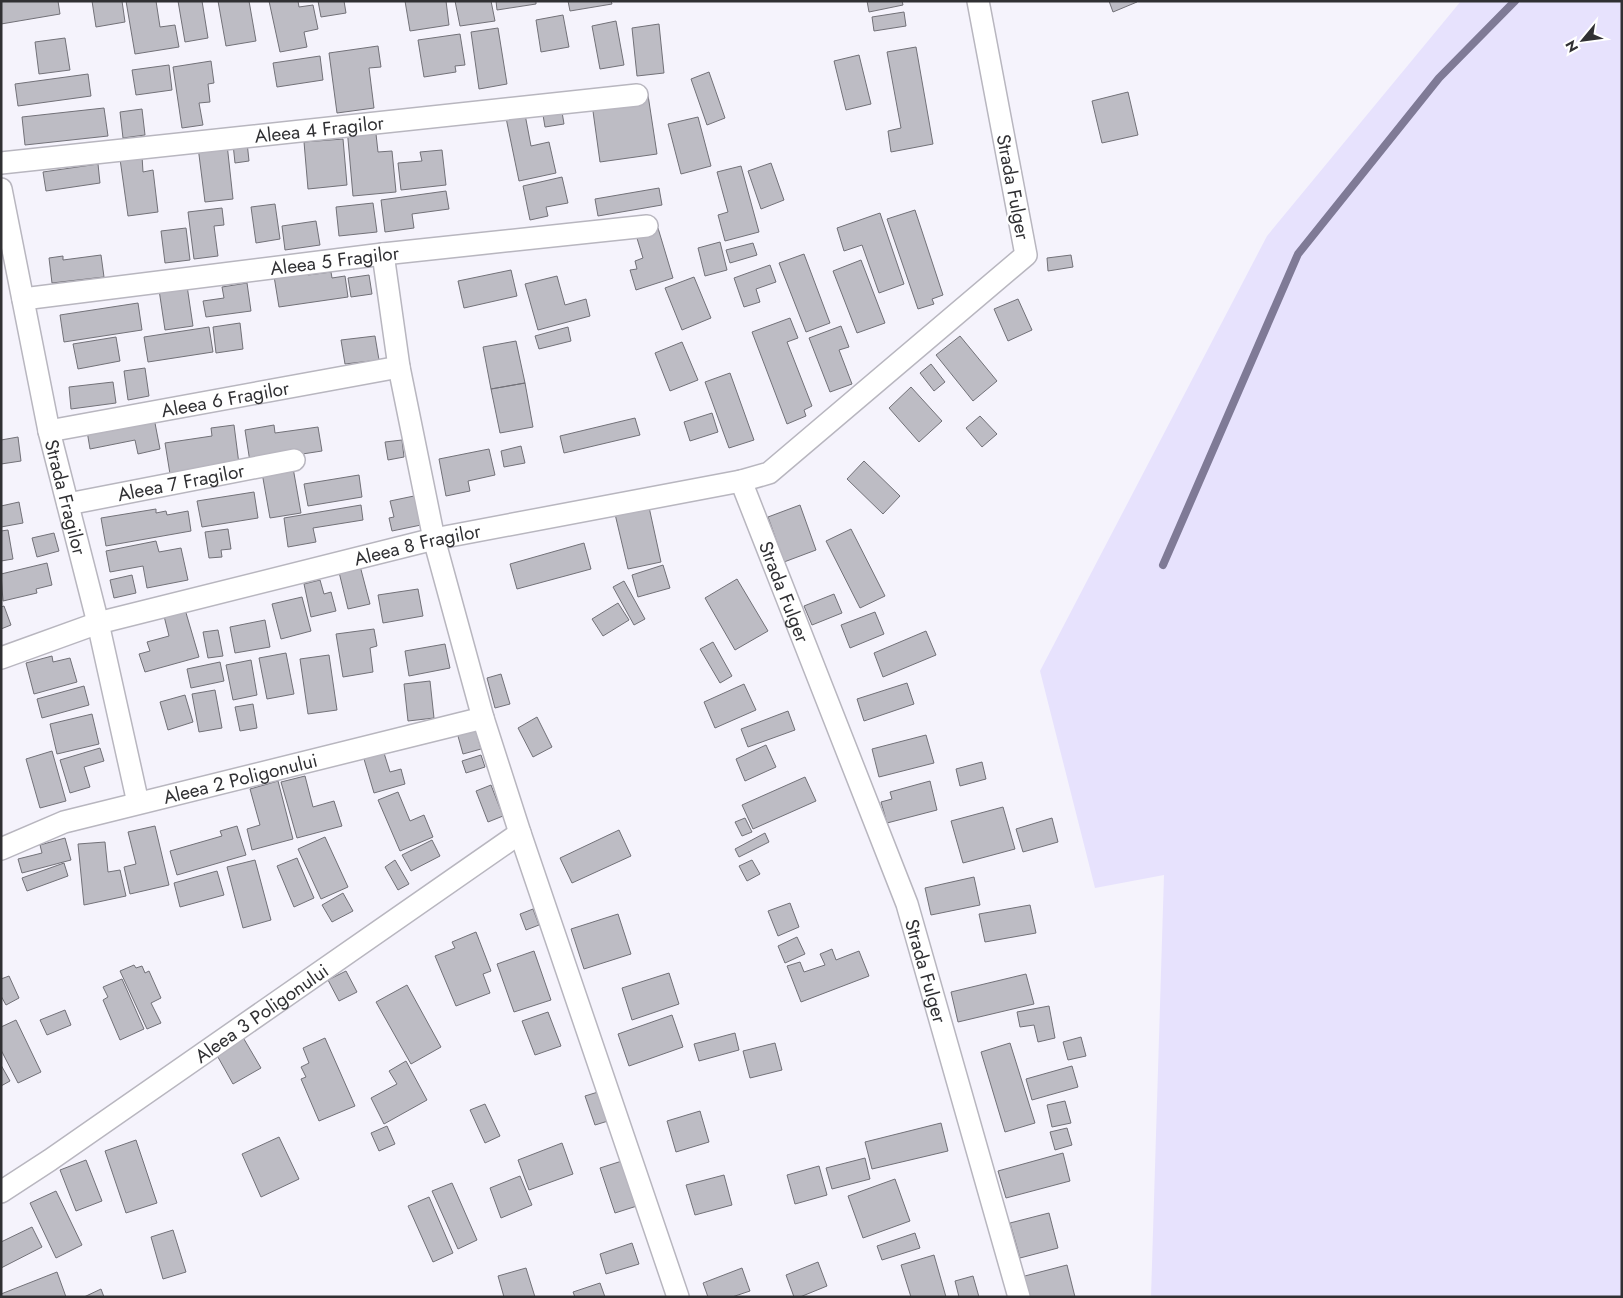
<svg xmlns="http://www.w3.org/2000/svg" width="1623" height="1298" font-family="Jost,sans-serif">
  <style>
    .green { fill: #e7e2fd }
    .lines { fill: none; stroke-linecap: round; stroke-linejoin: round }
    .stream { stroke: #7f7a96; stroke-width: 8 }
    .building { fill: #bdbcc4; stroke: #727178 }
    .minor-casing { stroke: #b8b6bf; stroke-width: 24 }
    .minor { stroke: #fff; stroke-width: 21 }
    .labels { text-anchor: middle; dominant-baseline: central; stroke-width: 4.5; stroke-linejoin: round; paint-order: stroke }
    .street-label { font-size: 19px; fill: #303033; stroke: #fff }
  </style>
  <rect width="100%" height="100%" fill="#f5f3fc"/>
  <path class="green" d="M1461,1H1622V1297H1151L1164,875L1095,888L1040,671L1267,236Z"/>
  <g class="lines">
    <path class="stream" d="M1163,565L1298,254L1439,78L1515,1"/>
  </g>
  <path class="building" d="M1,1H58L60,14L1,24Z
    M92,1H122L125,22L96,27Z
    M126,1H156L160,27L175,25L179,47L135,54Z
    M178,1H202L208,38L185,42Z
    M218,1H249L256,41L226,46Z
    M269,1H298L299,7L313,5L318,29L304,32L307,47L280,52Z
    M318,1H344L346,13L321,17Z
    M405,1H446L449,25L410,31Z
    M455,1H491L495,21L460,26Z
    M496,1H536V4L497,10Z
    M568,1H611L612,4L570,11Z
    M867,1H902L903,5L869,12Z
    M1109,1H1137V2L1113,12Z
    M904,12L906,26L874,31L872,17Z
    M563,15L569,47L541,52L536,20Z
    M616,21L624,65L600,69L592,26Z
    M659,24L664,73L637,76L632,28Z
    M498,28L507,84L479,89L471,32Z
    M460,34L465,65L455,66L456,72L424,77L418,40Z
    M65,38L70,70L39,74L35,42Z
    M378,46L381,67L369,68L374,108L337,113L329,53Z
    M916,47L933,144L891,152L888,131L901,128L887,52Z
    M859,55L871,104L846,110L834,61Z
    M320,56L323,80L277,87L273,63Z
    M211,61L214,83L208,84L210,102L199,103L203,125L182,128L173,67Z
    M169,65L172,90L136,95L132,70Z
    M709,72L725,118L707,125L691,79Z
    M88,74L91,96L18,106L15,84Z
    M1128,92L1138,135L1102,143L1092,101Z
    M648,95L657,154L600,162L592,104Z
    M561,106L564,124L545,127L542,109Z
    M104,108L108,136L25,145L22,117Z
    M142,109L145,135L123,138L120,112Z
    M524,109L531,146L549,142L556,173L519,181L505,113Z
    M698,117L711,166L681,174L668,124Z
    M375,125L378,152L392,151L396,192L353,196L347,128Z
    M343,139L347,185L308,189L304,142Z
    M247,142L249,161L235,163L233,144Z
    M227,144L233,199L205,202L198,147Z
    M442,150L446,185L401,190L398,163L422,161L420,152Z
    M142,156L143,172L153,170L158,212L128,216L120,159Z
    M771,163L784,200L761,209L748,171Z
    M98,164L100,183L46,191L43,172Z
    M741,166L759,232L725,241L718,215L728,212L717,172Z
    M562,177L568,203L546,207L548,216L530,220L523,186Z
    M659,188L662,205L598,216L595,199Z
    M446,191L449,209L412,214L414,228L385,232L381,200Z
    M373,203L377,232L339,236L336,207Z
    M275,204L280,239L256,243L251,207Z
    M222,208L224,225L214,226L218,256L194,259L188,212Z
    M915,210L943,295L932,299L934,304L918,309L887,219Z
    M880,213L904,284L879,293L862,245L844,251L837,228Z
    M316,221L320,245L285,250L282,226Z
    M186,228L190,260L165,263L161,231Z
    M658,228L673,278L636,290L630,270L637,269L635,261L643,258L636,235Z
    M720,242L727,270L705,276L698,248Z
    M753,243L757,255L730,263L726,250Z
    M804,254L830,323L806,332L779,263Z
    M101,255L104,277L52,283L49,258L63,256V260Z
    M1071,255L1073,267L1048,271L1047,258Z
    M861,260L885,323L857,333L833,271Z
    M770,265L776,282L756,289L760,302L744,307L734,278Z
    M307,266L308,275L331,272L332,278L345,276L348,297L279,307L273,270Z
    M511,270L517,296L464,308L458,281Z
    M369,275L372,294L351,297L348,278Z
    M557,276L565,305L586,299L590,316L538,330L525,284Z
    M694,277L711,318L682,330L665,288Z
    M186,279L193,326L165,330L158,283Z
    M247,283L251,311L206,317L203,301L224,298L222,287Z
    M1018,299L1032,330L1008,341L994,309Z
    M138,303L142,330L64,342L60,315Z
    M790,318L798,338L787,342L812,406L804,410L806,416L787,424L752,332Z
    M240,323L243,349L216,353L213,327Z
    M841,326L849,347L839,350L852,384L830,392L809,338Z
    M209,327L213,352L148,362L144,337Z
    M568,327L571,341L539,349L535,336Z
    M375,336L379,360L345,364L341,340Z
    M960,336L997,381L973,401L936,355Z
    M116,337L120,361L78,369L73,344Z
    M516,341L525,383L491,389L483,347Z
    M682,342L698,380L670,391L655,353Z
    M931,364L945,382L934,391L920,373Z
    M145,368L149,396L128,400L124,371Z
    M730,373L754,440L729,448L705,382Z
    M113,382L116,403L71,409L69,387Z
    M525,383L533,427L500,433L491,389Z
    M911,387L942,421L919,442L889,408Z
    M712,413L718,432L690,441L684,422Z
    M980,416L997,434L982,447L966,428Z
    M154,418L160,449L138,454L135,440L90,449L87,431Z
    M635,418L640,435L564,453L560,436Z
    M234,425L239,464L170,474L165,443L212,436L211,428Z
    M274,425L275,433L318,427L322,451L250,462L245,430Z
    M18,437L21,461L1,464V440Z
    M402,440L404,457L388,460L385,442Z
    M521,446L525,463L504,467L501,451Z
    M489,449L495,475L468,481L470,491L446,496L439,459Z
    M864,461L900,496L883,514L847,479Z
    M292,462L301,513L270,518L261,467Z
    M359,475L362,497L308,506L304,484Z
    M254,492L258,518L202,527L197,501Z
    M414,496L421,525L392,531L389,518L394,517L390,501Z
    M19,502L23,523L1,527V506Z
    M361,505L363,520L313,528L316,542L288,547L284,518Z
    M800,505L816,550L784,562L768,517Z
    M649,507L661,562L628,569L615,514Z
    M156,509V513L166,511L167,515L188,511L191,531L106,546L101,518Z
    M228,529L231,549L221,550L222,557L209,558L205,532Z
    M851,529L885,596L860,608L826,541Z
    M8,530L13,559L1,561V531Z
    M54,533L59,551L37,557L32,538Z
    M156,541L159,552L181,548L188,580L147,588L143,566L110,572L106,551Z
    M584,543L591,569L517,589L510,564Z
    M359,562L370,604L348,609L338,568Z
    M47,563L52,585L36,589L37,593L3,601L1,574Z
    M663,565L670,588L638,597L632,575Z
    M132,575L136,593L114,598L110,580Z
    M737,579L768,631L735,650L705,598Z
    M320,580L324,594L331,592L336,611L311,617L304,584Z
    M624,581L645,619L634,625L613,587Z
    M418,589L423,616L383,623L378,595Z
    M834,594L842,613L812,625L804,606Z
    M302,597L311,631L281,639L272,604Z
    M618,603L629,620L603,636L592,619Z
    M4,606L11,625L1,629V607Z
    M184,606L199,657L145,672L139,654L150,651L147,642L169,636L163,612Z
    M875,612L884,634L850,648L841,625Z
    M265,620L270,647L235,653L230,627Z
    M374,629L377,646L370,648L373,672L343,677L336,634Z
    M218,630L223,656L208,658L203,632Z
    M926,631L936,655L883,677L874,653Z
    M713,642L732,676L720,683L700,649Z
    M445,644L450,668L409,676L405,651Z
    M286,653L294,694L267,699L259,658Z
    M329,655L337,710L308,714L300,659Z
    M52,656L53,662L70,658L77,682L34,694L26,663Z
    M251,660L257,695L233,700L226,665Z
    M220,662L224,681L191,688L187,669Z
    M501,674L510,704L495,708L487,678Z
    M430,681L434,718L408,721L404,684Z
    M907,683L914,704L864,721L857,699Z
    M744,684L756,710L715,728L704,702Z
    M84,686L89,705L42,718L37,699Z
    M215,690L222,728L199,732L192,694Z
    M185,695L193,722L168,730L160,702Z
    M253,704L257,728L240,731L235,707Z
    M788,711L795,730L748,747L741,729Z
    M92,714L99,744L57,754L50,724Z
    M537,717L552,747L533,757L518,728Z
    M474,724L481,749L463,754L456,729Z
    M926,735L934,763L879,777L872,749Z
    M766,745L776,767L745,781L736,759Z
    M100,748L104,761L84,767L90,787L70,793L60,760Z
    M52,751L66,801L40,808L26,759Z
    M384,753L390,772L401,769L405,784L374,793L364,759Z
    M481,755L485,767L466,773L462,761Z
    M982,762L986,779L960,786L956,769Z
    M305,776L313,807L334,801L342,826L297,838L281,782Z
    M805,777L816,801L753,829L742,805Z
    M278,781L293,839L252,850L247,829L260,825L250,789Z
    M930,781L937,810L887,823L881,802L892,799L890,792Z
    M491,785L503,816L488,822L476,791Z
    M398,792L410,821L424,815L433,837L400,851L378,800Z
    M1003,807L1015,849L963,863L951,821Z
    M745,818L752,832L742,836L735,822Z
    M1052,818L1058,842L1023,852L1016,829Z
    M155,826L169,885L130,894L124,867L136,864L128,832Z
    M237,826L246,855L177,875L170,851L222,836L220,831Z
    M619,830L631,856L572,883L560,858Z
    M765,833L769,842L739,857L735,849Z
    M325,837L348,887L321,899L298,849Z
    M65,838L71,860L22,873L18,859L42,853L40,845Z
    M432,840L440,856L411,871L402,855Z
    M105,842L108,872L120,870L126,896L84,905L78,844Z
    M297,858L314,898L294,907L277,866Z
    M255,860L271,920L243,928L227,867Z
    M395,860L409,884L398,890L385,867Z
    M752,860L760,874L747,881L739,866Z
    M64,863L68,876L27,891L22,878Z
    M217,871L224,895L180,907L174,883Z
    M974,877L980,905L931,915L925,888Z
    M343,893L353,911L332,922L322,905Z
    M790,903L799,927L778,936L768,911Z
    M1030,905L1036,933L985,942L979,914Z
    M533,909L539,925L526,930L520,914Z
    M618,914L631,954L584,969L571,929Z
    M476,932L491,971L483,974L490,993L456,1006L435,956L455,948L452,942Z
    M797,937L805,954L785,963L778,946Z
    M832,949L836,960L859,951L869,976L801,1002L787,966L800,962L804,972L825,965L820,954Z
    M534,951L551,1000L514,1012L497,964Z
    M134,965L136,968L142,966L145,973L149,971L161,998L151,1003L161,1023L147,1029L120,971Z
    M346,971L357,992L339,1001L328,980Z
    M669,973L679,1004L632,1020L622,988Z
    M1026,974L1034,1004L958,1022L951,992Z
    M9,976L19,998L6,1005L1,996V979Z
    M122,979L144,1029L120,1040L103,1000L108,997L103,987Z
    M407,985L441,1047L411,1064L376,1002Z
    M1049,1006L1055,1038L1038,1042L1034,1025L1020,1027L1017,1012Z
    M65,1010L71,1025L47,1035L40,1020Z
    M548,1012L561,1046L535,1055L522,1021Z
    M672,1015L683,1047L629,1066L618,1034Z
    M16,1020L41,1072L18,1083L1,1050V1027Z
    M735,1033L739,1050L699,1061L694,1044Z
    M241,1034L261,1068L233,1084L214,1050Z
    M1081,1037L1086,1056L1068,1060L1063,1042Z
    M325,1038L355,1106L319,1121L301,1079L306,1077L301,1067L309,1063L303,1048Z
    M775,1043L782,1070L750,1078L743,1051Z
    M1010,1043L1035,1123L1005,1132L981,1052Z
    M406,1061L427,1100L384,1124L371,1098L397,1084L389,1071Z
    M1,1065L10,1081L1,1086Z
    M1072,1066L1078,1087L1032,1100L1026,1079Z
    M598,1092L608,1121L595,1125L585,1096Z
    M1065,1101L1071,1123L1052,1127L1047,1105Z
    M485,1104L500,1136L485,1143L470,1110Z
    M700,1111L709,1142L676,1152L667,1121Z
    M941,1123L948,1151L872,1169L865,1142Z
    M387,1126L395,1144L379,1151L371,1133Z
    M1067,1128L1072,1145L1055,1150L1050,1132Z
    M279,1137L299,1179L261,1197L242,1154Z
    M136,1140L157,1203L126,1213L105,1151Z
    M562,1143L573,1174L529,1190L518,1160Z
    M1063,1153L1070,1181L1006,1198L998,1171Z
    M865,1158L870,1179L832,1189L826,1168Z
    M86,1160L102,1201L76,1211L60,1170Z
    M625,1160L640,1205L615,1213L600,1168Z
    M819,1166L827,1195L795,1204L787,1175Z
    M724,1175L732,1205L695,1215L686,1185Z
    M520,1176L532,1205L501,1218L490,1188Z
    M895,1179L910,1221L863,1238L848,1196Z
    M452,1183L477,1240L458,1249L432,1191Z
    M56,1191L82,1245L56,1258L30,1203Z
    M429,1197L453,1253L433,1262L408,1206Z
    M1049,1213L1058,1248L1020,1258L1010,1223Z
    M32,1227L42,1247L1,1268V1242Z
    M173,1230L186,1272L163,1279L151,1237Z
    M915,1233L920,1248L882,1260L877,1246Z
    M632,1243L639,1264L606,1274L600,1254Z
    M934,1255L946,1297H911L901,1265Z
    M818,1262L827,1286L800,1297H794L786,1275Z
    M1067,1265L1075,1297H1026L1021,1277Z
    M526,1268L535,1297H504L498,1276Z
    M742,1268L750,1291L732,1297H708L703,1283Z
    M57,1272L66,1297H1V1294Z
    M973,1276L979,1297H959L955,1281Z
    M600,1283L605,1297H575L573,1292Z
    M101,1289L104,1297H84Z"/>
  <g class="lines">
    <defs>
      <g id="minor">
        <path id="s1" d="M1,163L637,95"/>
        <path id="s2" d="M1,189L49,431L98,623L138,803"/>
        <path d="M383,254L399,367L434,539L483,718L520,833L678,1297"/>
        <path id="s3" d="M23,299L383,254L647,226"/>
        <path id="s4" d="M49,431L399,367"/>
        <path id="s5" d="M741,481L907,904L1019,1297"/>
        <path id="s6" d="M68,504L294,460"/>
        <path id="s7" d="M1,658L98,623L434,539L741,481L769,473L1026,255L978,1"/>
        <path id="s8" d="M1,849L64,822L483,718"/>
        <path id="s9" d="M1,1192L50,1160L520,833"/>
      </g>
    </defs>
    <use href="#minor" class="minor-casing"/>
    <use href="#minor" class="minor"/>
  </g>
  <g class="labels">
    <g class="street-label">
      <text stroke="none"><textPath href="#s1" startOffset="320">Aleea 4 Fragilor</textPath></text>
      <text transform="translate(1013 187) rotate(79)">Strada Fulger</text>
      <text stroke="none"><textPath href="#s3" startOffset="314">Aleea 5 Fragilor</textPath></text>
      <text stroke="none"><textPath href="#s4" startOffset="179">Aleea 6 Fragilor</textPath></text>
      <text stroke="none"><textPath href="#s6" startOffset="115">Aleea 7 Fragilor</textPath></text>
      <text stroke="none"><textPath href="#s2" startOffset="315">Strada Fragilor</textPath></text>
      <text stroke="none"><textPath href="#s7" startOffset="432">Aleea 8 Fragilor</textPath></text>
      <text stroke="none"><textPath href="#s5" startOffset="119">Strada Fulger</textPath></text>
      <text stroke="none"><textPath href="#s8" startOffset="250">Aleea 2 Poligonului</textPath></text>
      <text stroke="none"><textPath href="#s5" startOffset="524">Strada Fulger</textPath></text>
      <text stroke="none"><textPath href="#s9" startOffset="316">Aleea 3 Poligonului</textPath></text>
    </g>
  </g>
  <rect width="1623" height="1298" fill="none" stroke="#303033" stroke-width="5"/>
  <g transform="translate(1583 40) rotate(241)" stroke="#ffffff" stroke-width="4" paint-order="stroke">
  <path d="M0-4L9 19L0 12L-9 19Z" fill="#303033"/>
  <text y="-8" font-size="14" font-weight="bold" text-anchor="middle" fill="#303033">N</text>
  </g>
</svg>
